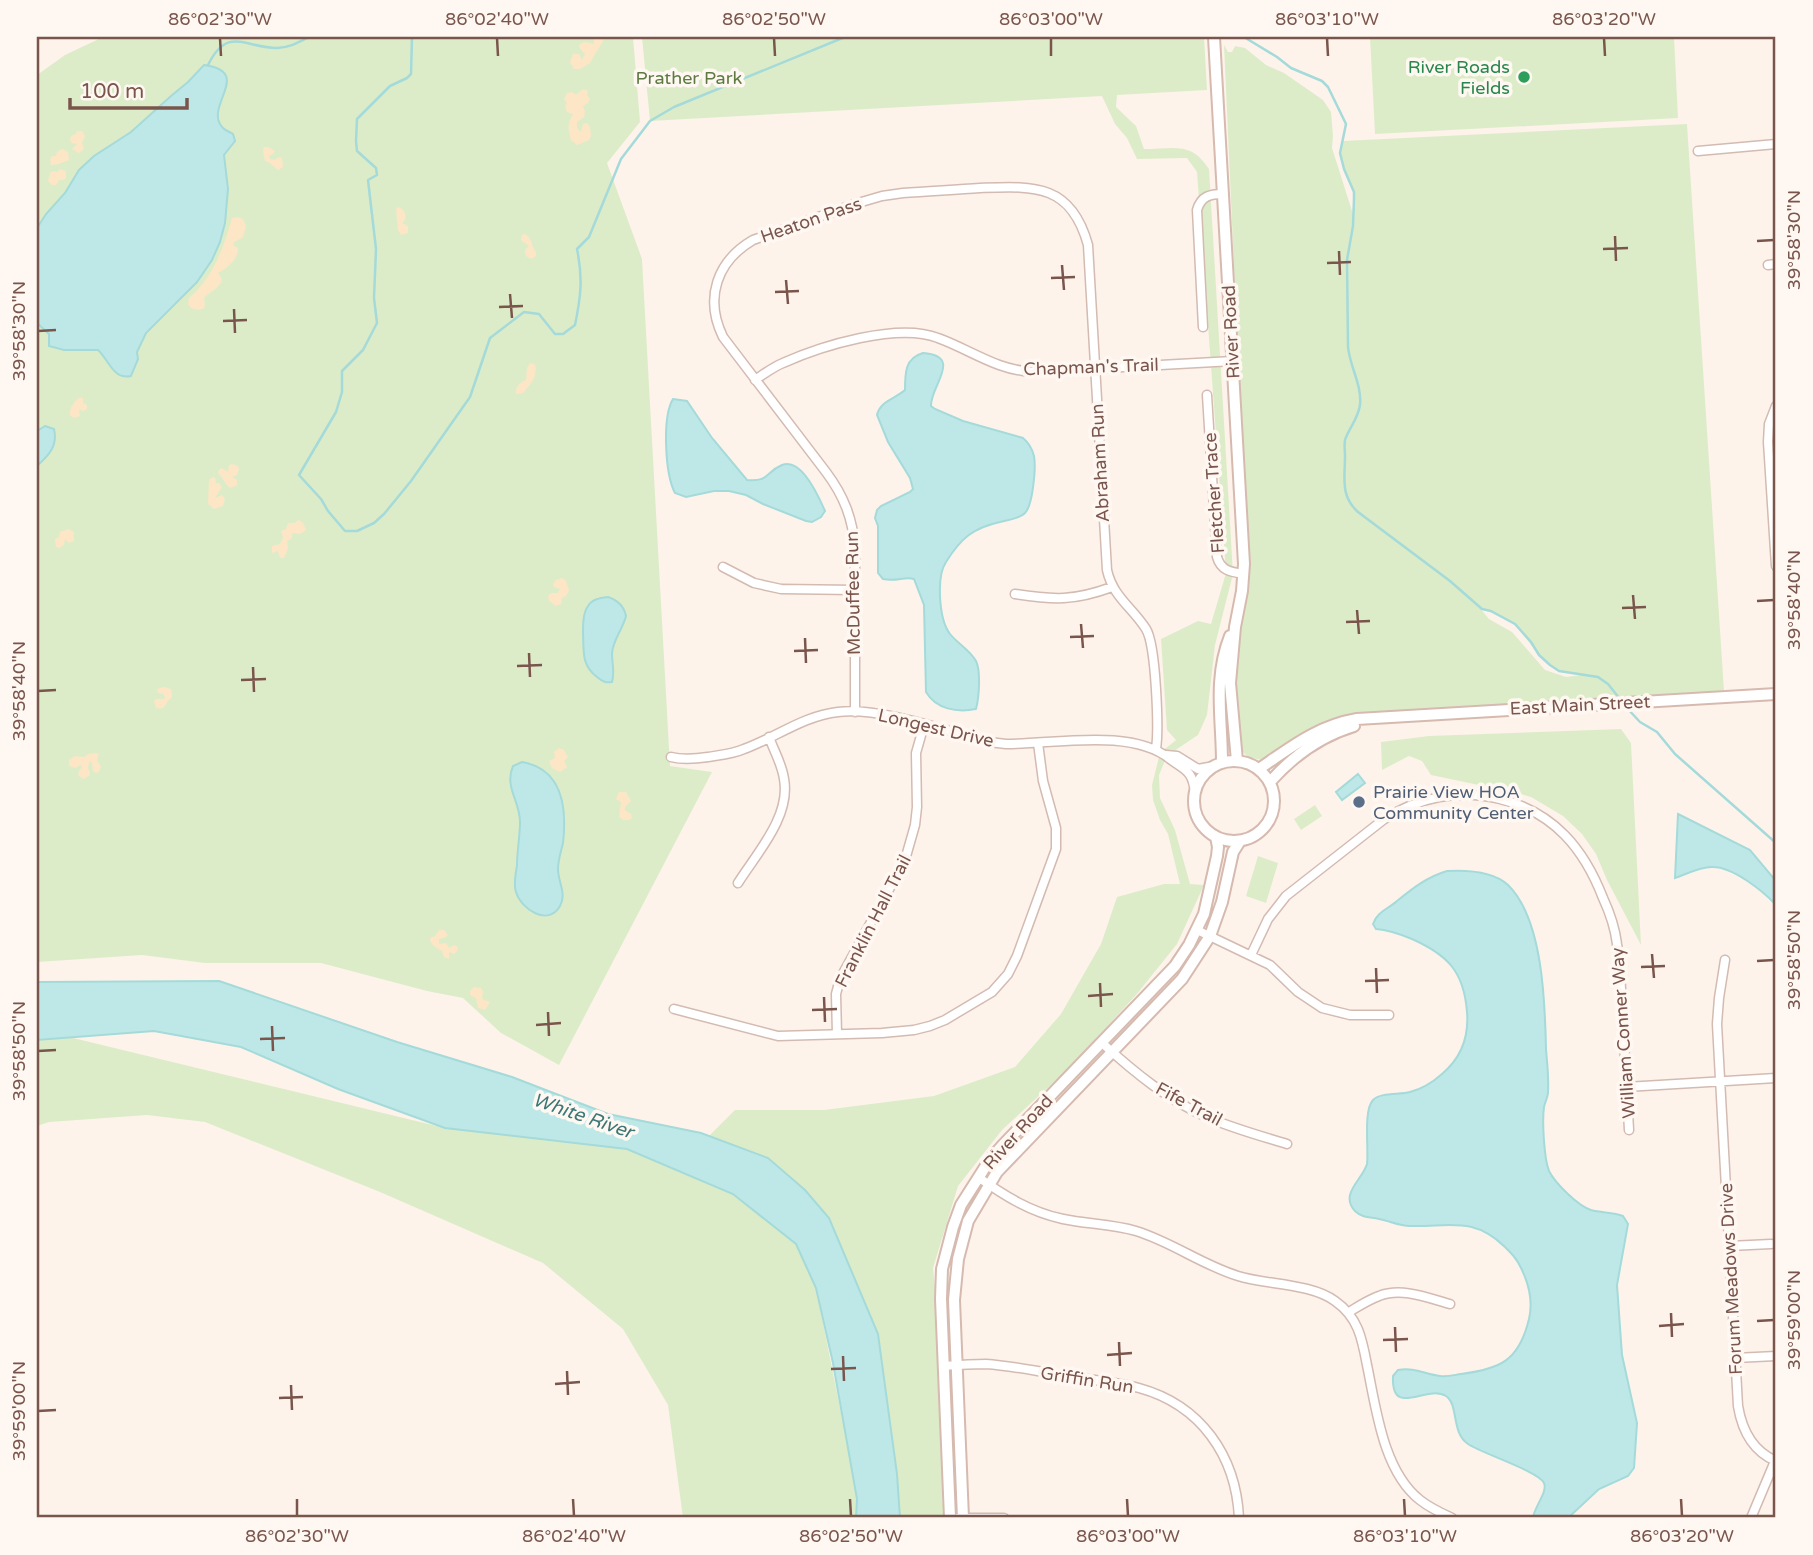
<svg xmlns="http://www.w3.org/2000/svg" width="1813" height="1555" font-family="'Varela Round',sans-serif">
  <style>
    .green { fill: #ddecc8; fill-rule: evenodd }
    .sand { fill: #fce6c6 }
    .water { fill: #bee8e7; stroke: #a4dad9; stroke-width: 2 }
    .lines { fill: none; stroke-linecap: round; stroke-linejoin: round }
    .stream { stroke: #a4dad9; stroke-width: 2.5 }
    .street-casing { stroke: #d3bbb2; stroke-width: 11 }
    .secondary-casing { stroke: #d6baaf; stroke-width: 14 }
    .street { stroke: #fff; stroke-width: 8 }
    .secondary { stroke: #fff; stroke-width: 10 }
    .ticks { fill: none; stroke: #7a554c; stroke-width: 2.5 }
    .leisure-dot { fill: #2e9e5b; stroke: #fff8f2; stroke-width: 2.5 }
    .service-dot { fill: #5c6f8a; stroke: #fff8f2; stroke-width: 2.5 }
    .labels { text-anchor: middle; dominant-baseline: central; stroke-width: 7; stroke-linejoin: round; paint-order: stroke }
    .leisure-label { font-size: 18px; fill: #27864d; stroke: #fff8f2; text-anchor: end }
    .park-label { font-size: 18px; fill: #5c7a41; stroke: #fff8f2 }
    .street-label { font-size: 18px; fill: #7a554c; stroke: #fff8f2 }
    .service-label { font-size: 18px; fill: #4e5e75; stroke: #fff8f2; text-anchor: start }
    .water-label { font-size: 19px; font-style: italic; fill: #3c7776; stroke: #fff8f2 }
    .neatline { fill: none; stroke: #7a554c; stroke-width: 2.5 }
    .ticks-label { font-size: 18px; text-anchor: middle; fill: #7a554c }
  </style>
  <rect width="100%" height="100%" fill="#fdf3eb"/>
  <path class="green" d="M103,37H633L640,122L607,163L642,259L670,766L712,772L559,1065L501,1033L463,998L427,991L321,963H205L142,955L37,962V75L65,55Z
    M642,37H1204L1207,90L1117,95L1116,107L1136,126L1144,149C1174,149 1191,141 1209,169L1233,574L1215,645L1207,715L1198,735L1171,753L1164,763L1159,775L1160,798L1175,830L1190,884L1204,885L1177,944L1136,995L1069,1068L1002,1130L958,1186L933,1268L943,1366L950,1518H900L897,1474L768,1158L709,1136L735,1110H824L934,1096L1015,1067L1061,1014L1101,944L1117,897L1164,884H1180L1168,834L1160,820L1153,800L1152,785L1160,753L1176,740L1167,730L1161,639L1198,621L1211,624L1226,573L1197,172L1187,158L1137,159L1127,138L1115,124L1102,96L650,121Z
    M1370,37H1674L1678,118L1375,134Z
    M1224,45L1228,52H1232L1235,46L1245,48L1266,65L1284,73L1323,100L1331,112L1333,136L1332,148L1353,214V189L1344,169L1340,153L1343,141L1687,124L1724,691L1372,714L1262,760L1248,757L1240,749C1238,725 1234,701 1234,677C1235,643 1246,611 1248,578ZM1479,607L1515,624L1539,655L1554,668L1565,672L1582,675L1566,677L1545,670L1512,632L1489,619Z
    M1621,729L1631,743L1641,945L1607,880L1596,854L1582,834L1563,816L1531,797L1517,793L1431,775L1422,761L1409,756L1382,770L1381,742L1429,736Z
    M1315,805L1322,816L1301,830L1294,819Z
    M1258,856L1278,863L1266,903L1246,896Z
    M69,1037L445,1128L627,1149L733,1194L796,1244L816,1288L844,1428L857,1499L856,1518H683L668,1405L623,1329L543,1263L380,1192L205,1122L147,1115L49,1122L37,1126V1040Z"/>
  <path class="sand" d="M589,37H605C601,46 594,54 590,63L580,69H574L570,62L573,54H579L582,60L585,54L579,47L580,44L584,42L594,44V40Z
    M583,89L588,91L587,95L590,99L588,103L583,106L585,111L584,117L577,122V128L581,132L583,124L587,123L590,127L591,136L589,140L577,145L571,140C568,128 567,124 573,114L567,112L565,106L567,103L564,99L567,93L572,92L576,95Z
    M77,131H82L85,136L82,143L84,149L79,153L72,149L77,144L72,143L70,140L71,136L76,134Z
    M264,147H268L275,151L273,154L269,156L270,159L275,160L279,157L282,158L283,167L278,170L270,163L265,161L263,151Z
    M62,149L68,152L69,160L59,164L51,165L50,160L52,156H56L57,152Z
    M60,169L66,171V178L63,180H59L56,185H52L48,181L50,173L53,171L57,172Z
    M398,207C404,209 407,215 405,220L402,223L408,226V233L401,235L398,230L396,209Z
    M238,217L243,219L246,226L243,237L233,243L234,246L238,248C239,258 227,269 218,273L222,279C220,289 210,291 204,298L205,305L204,308L199,310L191,308L188,304L189,298C213,278 224,247 232,218Z
    M525,234C533,239 531,247 536,252V256C532,260 528,259 525,254V250L529,246L521,240L522,235Z
    M530,363L535,364C538,378 530,384 523,393L516,394C515,386 520,383 526,380L527,368Z
    M79,398H83V403L87,405V409L83,411L79,409L80,416L74,418L70,415C69,408 74,402 79,398Z
    M232,464L238,466L239,469L237,475L232,477L237,480V485L230,488C225,484 224,479 218,473L219,470L222,468L228,472L229,465Z
    M215,477L216,483H219L222,487L215,498L222,495L225,499L223,506L214,509L208,504L209,480L211,478Z
    M299,520L303,523L306,530L300,534L292,533V538L287,541L288,549L284,558H280L278,551L272,553V546L280,544L283,538L281,531L286,529L288,523H294Z
    M68,529L74,532V541L69,543L65,539L64,545L59,548L56,547L55,539L59,537L60,532Z
    M562,578L566,581L569,590L566,596L562,598L561,604L556,606L549,601L548,596L551,593H558L560,589L554,587L553,584L556,580Z
    M164,687L171,689L172,697C171,699 169,699 168,701C164,706 165,710 156,708L154,701L157,699H164L165,697L163,694L158,693L157,689Z
    M559,748L564,750L568,757L564,761L567,767L560,772L552,768L549,761L555,758L554,752Z
    M96,753L99,754L97,760L101,767L99,772L96,773L93,771L92,763L90,761L88,767L90,774L89,776L83,779L78,775L79,771L82,767L81,765L75,768L69,766V760L75,756L84,757L88,754Z
    M619,792H626L631,801L625,807V810L631,814L632,818L629,820H623L619,817L621,802L616,799Z
    M439,930H444L448,935L446,937L439,939V944L446,943L449,948L454,945L458,947L457,951L454,954L449,952V959L444,957L442,951C437,948 430,945 430,938L435,936Z
    M474,987L481,988L483,992L482,999L490,1002L485,1010L478,1008L476,998L470,995V991Z"/>
  <path class="water" d="M204,65C255,72 202,107 223,128C226,131 230,132 233,134L235,141L224,155L228,189L225,223L220,242L212,260L197,282L146,333L137,352L138,359L131,376C113,380 109,360 98,350H64L49,346V334L37,323V228L46,214L65,193L79,170L94,156L131,132L171,96L188,82Z
    M923,353C964,356 930,386 931,406L935,409L963,421L1023,438C1029,443 1032,448 1034,456C1036,467 1033,505 1025,513C1019,519 1008,520 1000,522C973,528 961,538 946,562C936,577 939,620 950,634C958,644 970,650 976,661C981,671 979,698 976,709C957,713 936,709 926,692L924,605L914,579C904,576 897,582 883,579L878,573V526L875,518L877,510L881,506L910,492L913,489L910,478L888,442L877,415C880,401 895,399 905,390C905,373 905,358 923,353Z
    M673,399L687,401L712,438L747,480C770,482 765,472 782,465C801,457 819,497 825,511L821,517L812,522L806,521L763,504L746,495L729,491H714L686,497L675,493C665,474 662,417 673,399Z
    M45,426L54,429C58,446 49,455 37,466V431Z
    M608,597C617,600 624,606 626,616C623,629 612,641 612,654C612,664 615,672 612,682C606,683 603,682 597,677C581,665 584,651 583,633C583,624 583,613 588,606C592,599 600,598 608,597Z
    M522,762C563,769 567,808 563,843C561,852 558,860 558,869C558,882 567,894 560,906C548,927 521,909 516,892C513,884 516,873 517,865C517,851 520,836 520,822C520,801 504,787 513,766Z
    M1358,774L1365,783L1342,800L1336,792Z
    M1678,814L1750,850L1776,881V905C1763,891 1733,867 1713,867C1701,866 1687,874 1675,878Z
    M1447,871C1467,870 1493,871 1508,885C1543,919 1545,1003 1546,1049C1547,1063 1549,1077 1548,1092C1548,1097 1545,1102 1544,1107C1542,1120 1544,1159 1549,1171C1555,1183 1578,1206 1591,1210C1602,1213 1613,1212 1623,1216L1628,1224L1617,1285L1622,1355L1637,1423L1634,1468L1628,1476L1599,1489L1568,1518H1533C1534,1507 1548,1492 1544,1483C1540,1472 1481,1453 1468,1444C1451,1433 1459,1405 1446,1396C1426,1384 1391,1419 1393,1376L1398,1370C1414,1367 1425,1374 1440,1376C1447,1377 1454,1375 1461,1374C1500,1369 1519,1361 1529,1319C1533,1302 1529,1284 1521,1268C1517,1259 1512,1254 1505,1247C1473,1216 1450,1227 1410,1226C1399,1226 1390,1221 1379,1219C1370,1217 1362,1218 1355,1211C1339,1194 1363,1179 1367,1164C1369,1149 1363,1111 1373,1100C1381,1092 1399,1095 1410,1092C1422,1089 1433,1082 1442,1074C1461,1058 1469,1036 1467,1012C1464,972 1448,955 1412,939C1400,934 1389,930 1376,929L1373,924C1377,912 1388,909 1397,901C1413,888 1427,877 1447,871Z
    M219,981L397,1042L512,1077L608,1114L701,1133L768,1158L805,1190L829,1218L878,1334L897,1474L900,1518H856L857,1499L833,1363L816,1288L796,1244L733,1194L627,1149L445,1128L338,1089L241,1047L154,1031L37,1040V982Z"/>
  <g class="lines">
    <path class="stream" d="M412,37L411,74L407,78L390,86L357,119L356,141L357,151L376,168L377,175L368,180L376,249L374,298L377,323L363,350L342,371V392L336,412L299,475L321,499L328,511L345,531H357L374,523L384,514L411,481L470,397L490,338L524,312L539,314L555,334H563L575,325C581,296 583,278 577,249L589,237L621,159L650,121L674,107L845,37
      M1244,37L1277,57L1291,68L1322,81L1328,87L1346,124L1340,153L1344,169L1354,192V199L1353,226L1347,260L1348,347C1350,367 1362,385 1360,405C1358,419 1349,428 1345,440C1344,445 1345,451 1345,456C1345,478 1340,496 1358,512L1450,581L1482,609L1491,611L1515,624L1531,642L1539,655L1550,665L1559,671L1598,677L1608,684L1620,699
      M208,65C228,25 245,48 277,48C289,48 299,42 309,37
      M1626,707L1640,722L1657,732L1675,754L1776,843"/>
    <defs>
      <path id="street" d="M1698,151L1776,144
        M1768,265L1776,264
        M1203,327L1197,210C1201,196 1210,194 1223,194
        M755,380C764,374 773,367 783,363C821,346 898,322 938,338C971,350 996,370 1033,372L1233,361
        M1207,395L1217,557C1221,571 1231,572 1244,574
        M1776,406L1769,424L1768,442L1776,566
        M723,567L754,583L781,589L855,590
        M1015,594C1054,600 1074,601 1112,587
        M855,712V549C853,519 844,496 826,472L723,337C704,298 717,261 753,240L858,203L882,196L903,193C928,191 954,190 980,188C1033,186 1071,183 1088,245L1107,570C1113,597 1132,607 1146,629C1156,645 1159,729 1156,749
        M1166,755L1177,756L1198,769L1214,766
        M671,757C683,760 695,759 708,757C720,755 733,754 744,749C777,737 803,716 838,712C881,707 946,731 989,742L1006,744C1056,744 1131,728 1170,759C1186,771 1192,770 1195,792
        M738,883C757,853 791,816 784,779C782,764 774,751 769,737
        M1197,930L1270,965L1298,992L1322,1008L1350,1015H1389
        M1251,955L1268,919L1286,896L1383,820C1418,797 1459,789 1500,799C1554,812 1584,849 1603,898C1610,913 1615,928 1617,944C1621,970 1621,997 1623,1024C1625,1059 1627,1095 1629,1130
        M1725,960L1719,998L1717,1024L1738,1406C1742,1430 1752,1451 1776,1461
        M674,1009L778,1036L882,1033L914,1030L930,1026L945,1020L992,992L1008,974L1017,956L1056,849V828L1043,781L1038,743
        M837,1034L836,994L840,979L905,860L915,825L917,807L916,753L924,725
        M1102,1043C1134,1072 1169,1101 1209,1118C1235,1129 1261,1136 1287,1144
        M1626,1087L1776,1078
        M978,1177C1005,1196 1030,1212 1063,1219C1087,1224 1112,1224 1136,1231C1172,1242 1202,1265 1238,1276C1267,1285 1310,1283 1335,1301C1358,1317 1362,1338 1367,1365C1376,1408 1383,1471 1420,1500C1430,1508 1441,1513 1452,1518
        M1729,1246L1771,1244
        M1349,1312C1359,1306 1368,1300 1379,1296C1402,1287 1428,1298 1450,1304
        M1735,1358L1776,1356
        M943,1366C957,1365 972,1364 986,1364C1014,1366 1043,1372 1071,1377C1093,1380 1117,1382 1139,1388C1201,1405 1236,1456 1239,1518
        M958,1518H1004
        M1751,1518L1775,1461"/>
      <path id="secondary" d="M1214,37L1244,564L1242,591L1235,627L1230,683L1237,761
        M1194 801a40 40 0 1 1 80 0a40 40 0 1 1-80 0Z
        M1222,763C1222,718 1213,679 1230,636
        M1259,769C1291,747 1317,726 1357,719L1776,694
        M1270,782C1292,757 1321,736 1354,726
        M950,1518L941,1299L942,1269L953,1227L961,1205L989,1161L1002,1146L1175,966L1189,945L1204,914L1217,856L1218,847L1216,837
        M963,1518L954,1300L958,1259L968,1221L997,1172L1182,979L1210,936L1222,902L1233,852L1240,841"/>
    </defs>
    <use href="#street" class="street-casing"/>
    <use href="#secondary" class="secondary-casing"/>
    <use href="#street" class="street"/>
    <use href="#secondary" class="secondary"/>
  </g>
  <path class="ticks" d="M220,38L221,56M497,38L498,56M774,38L775,56M1051,38V56M1327,38L1328,56M1604,38L1605,56M1615,236L1616,261M1757,241L1774,240M1603,249L1628,248M1339,251L1340,275M1327,263L1351,262M1062,265L1064,290M1051,278L1075,277M786,280L788,304M775,292L799,291M510,294L512,318M499,307L523,306M234,309L235,333M223,321L247,320M38,331L56,330M1633,595L1635,619M1757,601L1774,600M1622,608L1646,607M1357,610L1359,634M1346,622L1370,621M1081,624L1083,648M1070,637L1094,636M805,638L806,663M794,651L818,650M529,653L530,677M517,666L542,665M253,667L254,692M241,680L266,679M38,691L56,690M1652,954L1654,978M1757,961L1774,960M1641,967L1665,966M1376,968L1377,993M1365,981L1389,980M1100,983L1101,1007M1088,996L1113,994M824,997L825,1022M812,1010L837,1009M548,1012L549,1036M536,1025L561,1023M272,1026L273,1051M260,1039L285,1038M38,1051L56,1050M1671,1313L1672,1337M1757,1321L1774,1320M1659,1326L1684,1324M1395,1327L1396,1352M1383,1340L1408,1339M1119,1342L1120,1366M1107,1355L1132,1353M843,1356L844,1381M831,1369L856,1368M567,1371L568,1395M555,1384L580,1382M291,1385L292,1410M279,1398L303,1397M38,1411L56,1410M297,1499V1516M573,1499L574,1516M850,1499L851,1516M1127,1499L1128,1516M1404,1499L1405,1516M1681,1499L1682,1516"/>
  <circle class="leisure-dot" cx="1524" cy="77" r="7"/>
  <circle class="service-dot" cx="1359" cy="802" r="7"/>
  <g class="labels">
    <g class="leisure-label">
      <text x="1510" y="67">River Roads<tspan x="1510" dy="21">Fields</tspan></text>
    </g>
    <g class="park-label">
      <text x="689" y="78">Prather Park</text>
    </g>
    <g class="street-label">
      <text transform="translate(811 220) rotate(-19)">Heaton Pass</text>
      <text transform="translate(1231 332) rotate(-93)">River Road</text>
      <text transform="translate(1091 367) rotate(-2)">Chapman's Trail</text>
      <text transform="translate(1100 463) rotate(-93)">Abraham Run</text>
      <text transform="translate(1214 493) rotate(-94)">Fletcher Trace</text>
      <text transform="translate(853 593) rotate(-91)">McDuffee Run</text>
      <text transform="translate(1580 705) rotate(-3)">East Main Street</text>
      <text transform="translate(936 728) rotate(13)">Longest Drive</text>
      <text transform="translate(873 921) rotate(-63)">Franklin Hall Trail</text>
      <text transform="translate(1623 1033) rotate(-94)">William Conner Way</text>
      <text transform="translate(1189 1104) rotate(28)">Fife Trail</text>
      <text transform="translate(1018 1132) rotate(-48)">River Road</text>
      <text transform="translate(1731 1279) rotate(-93)">Forum Meadows Drive</text>
      <text transform="translate(1087 1380) rotate(9)">Griffin Run</text>
    </g>
    <g class="service-label">
      <text x="1373" y="792">Prairie View HOA<tspan x="1373" dy="21">Community Center</tspan></text>
    </g>
    <g class="water-label">
      <text transform="translate(583 1116) rotate(19)">White River</text>
    </g>
  </g>
  <rect width="1813" height="1555" fill="none" stroke="#fff8f2" stroke-width="77"/>
  <path d="M70 98v10h117v-10" fill="none" stroke="#7a554c" stroke-width="3.5"/>
  <text x="80" y="98" font-size="21" fill="#7a554c" stroke="#fff8f2" stroke-width="5" paint-order="stroke">100 m</text>
  <rect x="38" y="38" width="1736" height="1478" class="neatline"/>
  <g class="ticks-label">
    <text x="220" y="25">86°02'30"W</text>
    <text x="497" y="25">86°02'40"W</text>
    <text x="774" y="25">86°02'50"W</text>
    <text x="1051" y="25">86°03'00"W</text>
    <text x="1327" y="25">86°03'10"W</text>
    <text x="1604" y="25">86°03'20"W</text>
    <text transform="translate(1794 240) rotate(-90)" y="6">39°58'30"N</text>
    <text transform="translate(19 331) rotate(-90)" y="6">39°58'30"N</text>
    <text transform="translate(1794 600) rotate(-90)" y="6">39°58'40"N</text>
    <text transform="translate(19 691) rotate(-90)" y="6">39°58'40"N</text>
    <text transform="translate(1794 960) rotate(-90)" y="6">39°58'50"N</text>
    <text transform="translate(19 1051) rotate(-90)" y="6">39°58'50"N</text>
    <text transform="translate(1794 1320) rotate(-90)" y="6">39°59'00"N</text>
    <text transform="translate(19 1411) rotate(-90)" y="6">39°59'00"N</text>
    <text x="297" y="1542">86°02'30"W</text>
    <text x="574" y="1542">86°02'40"W</text>
    <text x="851" y="1542">86°02'50"W</text>
    <text x="1128" y="1542">86°03'00"W</text>
    <text x="1405" y="1542">86°03'10"W</text>
    <text x="1682" y="1542">86°03'20"W</text>
  </g>
</svg>
